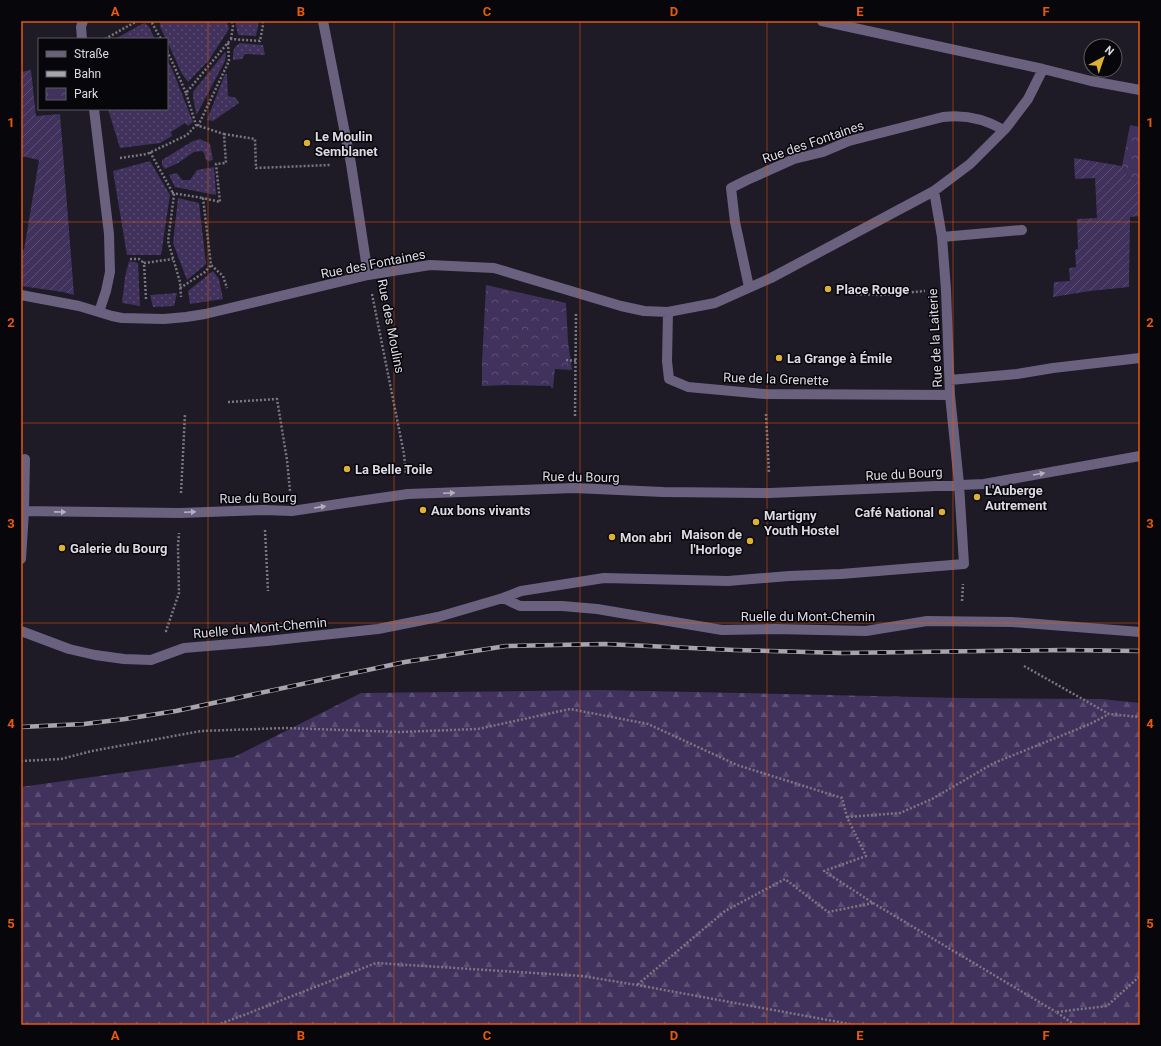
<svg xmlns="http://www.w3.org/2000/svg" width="1161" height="1046" font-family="Roboto,sans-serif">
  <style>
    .grass { fill: url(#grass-dots) }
    .forest { fill: url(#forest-firs) }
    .park { fill: url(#park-crowns) }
    .garden { fill: url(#garden-furrows) }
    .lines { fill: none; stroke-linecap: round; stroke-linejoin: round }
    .path { stroke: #7b7782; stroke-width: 2.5; stroke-dasharray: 2 2; stroke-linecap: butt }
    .minor { stroke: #6a617e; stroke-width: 10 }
    .rail-casing { stroke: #a7a4ae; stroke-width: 4.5 }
    .rail { stroke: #07060b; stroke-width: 3; stroke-dasharray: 9; stroke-linecap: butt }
    .oneway { fill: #b5b0c0 }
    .grid { fill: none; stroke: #e8590c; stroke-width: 1; stroke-opacity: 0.55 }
    .poi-dot { fill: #ddb133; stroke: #07060b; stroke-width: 1.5 }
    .labels { text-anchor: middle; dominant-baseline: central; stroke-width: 3; stroke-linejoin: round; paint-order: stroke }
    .poi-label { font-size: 13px; font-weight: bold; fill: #dddae3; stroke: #07060b; text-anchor: start }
    .street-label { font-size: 13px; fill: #dddae3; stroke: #07060b }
    .neatline { fill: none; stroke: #e8590c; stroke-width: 1.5 }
    .grid-label { font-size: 13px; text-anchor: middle; font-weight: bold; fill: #e8590c }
  </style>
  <defs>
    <pattern id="grass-dots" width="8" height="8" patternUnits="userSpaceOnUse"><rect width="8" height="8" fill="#40325c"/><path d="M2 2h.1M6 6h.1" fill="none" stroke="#5b4f73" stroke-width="1.8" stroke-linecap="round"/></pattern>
    <pattern id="forest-firs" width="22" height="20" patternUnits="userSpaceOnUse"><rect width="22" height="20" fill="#40325c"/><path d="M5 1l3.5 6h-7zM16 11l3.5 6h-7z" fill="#5b4f73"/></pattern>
    <pattern id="park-crowns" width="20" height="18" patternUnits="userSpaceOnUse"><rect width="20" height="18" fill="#40325c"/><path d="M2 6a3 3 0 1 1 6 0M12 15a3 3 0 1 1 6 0" fill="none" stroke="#5b4f73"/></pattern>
    <pattern id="garden-furrows" width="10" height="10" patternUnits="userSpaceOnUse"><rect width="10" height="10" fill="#40325c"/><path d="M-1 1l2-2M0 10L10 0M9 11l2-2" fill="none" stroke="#5b4f73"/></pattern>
  </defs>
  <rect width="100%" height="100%" fill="#1e1a26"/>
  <path class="grass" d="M160,21H227L229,29L209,60L188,82L182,74L167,41V39H166L160,27Z
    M235,21H259L256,36L238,35Z
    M145,23L149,27L155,39H115L142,24Z
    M240,43L263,45L265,55L245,54L242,59L233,60C233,52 233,47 240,43Z
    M225,52L226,53L225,61L197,114H196L193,97V92Z
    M167,60L173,71L193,122L188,126L185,123L171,132L172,136L160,143L120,148L108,109H167Z
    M225,74H227V75L228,96L236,98L239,103L213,121L207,120Z
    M200,139L210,144L213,160L209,161L206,160L204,153L202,151L194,152L178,163L165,169L162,165V160L193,141Z
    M150,161L170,195L161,255H127L113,171Z
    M214,167L216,195L175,187L169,175L177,173L182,180H190L197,170Z
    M178,198L199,203L206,264L187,280L173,243Z
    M129,261L138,263L140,306L122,303L125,277Z
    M213,271L219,279L223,299L190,304L188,291Z
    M177,293L174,306L153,307L150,295Z"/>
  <path class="forest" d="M601,690L961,698L1101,699L1140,703V1025H21V787L234,757L361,693Z"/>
  <path class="park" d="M1130,125L1140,127V179H1130L1122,166Z
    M486,285L566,303L568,341L572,370L555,369L553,388H551V386L508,385L482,386V362Z"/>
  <path class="garden" d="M31,70L36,116L60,114L74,295L63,292L21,286V250H24L39,160L21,156V72Z
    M1074,158L1122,166L1130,179H1140V216L1130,217L1129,287L1090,291L1053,297L1054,282L1070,281L1069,268L1076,267L1075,250L1078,249L1077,219L1097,218L1095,178L1075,179Z"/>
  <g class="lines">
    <path class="path" d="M148,21L152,23L161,39
      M105,39L137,21
      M231,39L233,26L232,21
      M167,51L175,68L186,93
      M196,125L224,134L226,163L216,164L220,202L203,198L211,265L223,276L227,288
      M198,126L229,61L228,43
      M224,134L255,139L256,168L330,165
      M150,152L174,195L168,241L180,282L181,297
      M120,158L147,154L187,135L196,125L186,93L231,39L260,41L263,25V21
      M172,193L203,198
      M130,259H139L144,263
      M180,288L205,272L211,265
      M372,294L404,454L406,474
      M852,294L881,295L925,291
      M146,299L144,263L173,259
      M566,360L576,361
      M228,402L277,399L287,460L290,491
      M766,414L769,473
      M575,416L576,314
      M181,493L185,414
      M265,530L268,591
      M962,601L963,584
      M167,631H166L179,593L178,546L179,533
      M1024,666L1109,714L1140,717
      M21,761L61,759L92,751L201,731L286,728L400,732L478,729L570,709L648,724L737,765L842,798L847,817L866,856L824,871L873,903L828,912L785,879L725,911L637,985
      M847,817L900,813L932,799L994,763L1090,724L1109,714
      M873,903L1056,1012
      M217,1025L244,1015L376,963L582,976L637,985L855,1025
      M1075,1025L1056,1012L1107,1006L1140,976"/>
    <path class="minor" d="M323,21L351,164L368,275
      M822,21L1043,69L1091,81L1140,90
      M82,39L81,27L83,21
      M94,109L109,234L110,272L106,291L99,312
      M942,237L1022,230
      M749,287L735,222L731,188L747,180L794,159L823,152L849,141L943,117C965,114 985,119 1004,130
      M21,295L79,306L112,316L122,318L164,319L186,317L205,314L368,275L430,265L494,268L621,306L644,311L668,312L715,303L771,278L934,191L970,164L1006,128L1028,99L1043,69
      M668,312L667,361L669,379L688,387L765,394L950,395
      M950,380L1017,374L1053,368L1140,358
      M21,511L180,513L264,510L292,511L352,502L408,494L574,488L663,492L770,493L984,484L1140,456
      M21,559L24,511L25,459
      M503,598L521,591L604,578L728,581L789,576L841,574L964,564L959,484L950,395L946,290L942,237L934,191
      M21,631L69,649L95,655L124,659L151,660L184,648L267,641L378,629L438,617L503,598L520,606H562L597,609L722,630L775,629L866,631L927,621L1012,622L1140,632"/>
    <defs>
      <path id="rail" d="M21,727L84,724L125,719L176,711L405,662L506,646L605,644L734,650L842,653L1064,650L1140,651"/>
    </defs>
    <use href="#rail" class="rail-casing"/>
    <use href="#rail" class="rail"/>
  </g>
  <defs><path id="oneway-solid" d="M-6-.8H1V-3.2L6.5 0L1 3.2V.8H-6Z"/></defs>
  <g class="oneway">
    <use href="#oneway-solid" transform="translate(1039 474) rotate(-10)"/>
    <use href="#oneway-solid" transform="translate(449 493) rotate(-2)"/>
    <use href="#oneway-solid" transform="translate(320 507) rotate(-9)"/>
    <use href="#oneway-solid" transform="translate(60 512) rotate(1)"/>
    <use href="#oneway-solid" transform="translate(190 512) rotate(-2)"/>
  </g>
  <path class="grid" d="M208,21V1025M394,21V1025M580,21V1025M767,21V1025M953,21V1025M21,222H1140M21,423H1140M21,623H1140M21,824H1140"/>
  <g class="poi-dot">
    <circle cx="307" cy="143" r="4"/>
    <circle cx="828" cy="289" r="4"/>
    <circle cx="779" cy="358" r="4"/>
    <circle cx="347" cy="469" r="4"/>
    <circle cx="977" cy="497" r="4"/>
    <circle cx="423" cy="510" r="4"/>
    <circle cx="942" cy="512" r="4"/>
    <circle cx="756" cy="522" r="4"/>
    <circle cx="612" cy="537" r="4"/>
    <circle cx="750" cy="541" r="4"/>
    <circle cx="62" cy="548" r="4"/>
  </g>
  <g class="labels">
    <g class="poi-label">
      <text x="315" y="136">Le Moulin<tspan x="315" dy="15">Semblanet</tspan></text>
      <text x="836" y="289">Place Rouge</text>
      <text x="787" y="358">La Grange à Émile</text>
      <text x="355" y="469">La Belle Toile</text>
      <text x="985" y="490">L'Auberge<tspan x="985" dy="15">Autrement</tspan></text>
      <text x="431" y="510">Aux bons vivants</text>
      <text x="934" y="512" text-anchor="end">Café National</text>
      <text x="764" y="515">Martigny<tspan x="764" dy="15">Youth Hostel</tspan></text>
      <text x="742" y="534" text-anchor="end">Maison de<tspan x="742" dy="15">l'Horloge</tspan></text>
      <text x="620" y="537">Mon abri</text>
      <text x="70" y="548">Galerie du Bourg</text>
    </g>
    <g class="street-label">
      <text transform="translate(813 142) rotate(-19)">Rue des Fontaines</text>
      <text transform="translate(373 264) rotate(-11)">Rue des Fontaines</text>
      <text transform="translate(391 326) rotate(79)">Rue des Moulins</text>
      <text transform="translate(935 338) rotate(-93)">Rue de la Laiterie</text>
      <text transform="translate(776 379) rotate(2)">Rue de la Grenette</text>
      <text transform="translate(904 474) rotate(-3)">Rue du Bourg</text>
      <text transform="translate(581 477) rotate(1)">Rue du Bourg</text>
      <text transform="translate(258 498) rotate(-1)">Rue du Bourg</text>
      <text x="808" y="616">Ruelle du Mont-Chemin</text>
      <text transform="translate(260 628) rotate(-5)">Ruelle du Mont-Chemin</text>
    </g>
  </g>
  <rect width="1161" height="1046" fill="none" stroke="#07060b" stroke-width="44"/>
  <rect x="38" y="38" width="130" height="72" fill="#07060b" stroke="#5d5b61"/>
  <rect x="46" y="51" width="20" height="6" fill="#6a617e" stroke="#5d5b61"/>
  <text x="74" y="58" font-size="12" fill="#dddae3">Straße</text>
  <rect x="46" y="71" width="20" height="6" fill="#a7a4ae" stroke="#5d5b61"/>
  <text x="74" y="78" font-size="12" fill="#dddae3">Bahn</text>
  <rect x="46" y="88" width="20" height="12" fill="url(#park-crowns)" stroke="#5d5b61"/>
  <text x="74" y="98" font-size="12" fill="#dddae3">Park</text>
  <g transform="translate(1103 58) rotate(40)"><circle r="19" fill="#07060b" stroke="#5d5b61"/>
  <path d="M0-3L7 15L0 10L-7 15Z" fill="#ddb133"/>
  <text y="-6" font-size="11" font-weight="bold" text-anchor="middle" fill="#dddae3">N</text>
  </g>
  <rect x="22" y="22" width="1117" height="1002" class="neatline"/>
  <g class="grid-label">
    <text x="115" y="16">A</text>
    <text x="301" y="16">B</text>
    <text x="487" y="16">C</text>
    <text x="674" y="16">D</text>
    <text x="860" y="16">E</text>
    <text x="1046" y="16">F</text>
    <text x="11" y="127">1</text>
    <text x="1150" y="127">1</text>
    <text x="11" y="327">2</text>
    <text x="1150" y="327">2</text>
    <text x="11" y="528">3</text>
    <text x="1150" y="528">3</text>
    <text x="11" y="728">4</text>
    <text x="1150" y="728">4</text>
    <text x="11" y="928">5</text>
    <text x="1150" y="928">5</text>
    <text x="115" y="1040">A</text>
    <text x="301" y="1040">B</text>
    <text x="487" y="1040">C</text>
    <text x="674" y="1040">D</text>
    <text x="860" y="1040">E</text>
    <text x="1046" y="1040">F</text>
  </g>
</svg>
